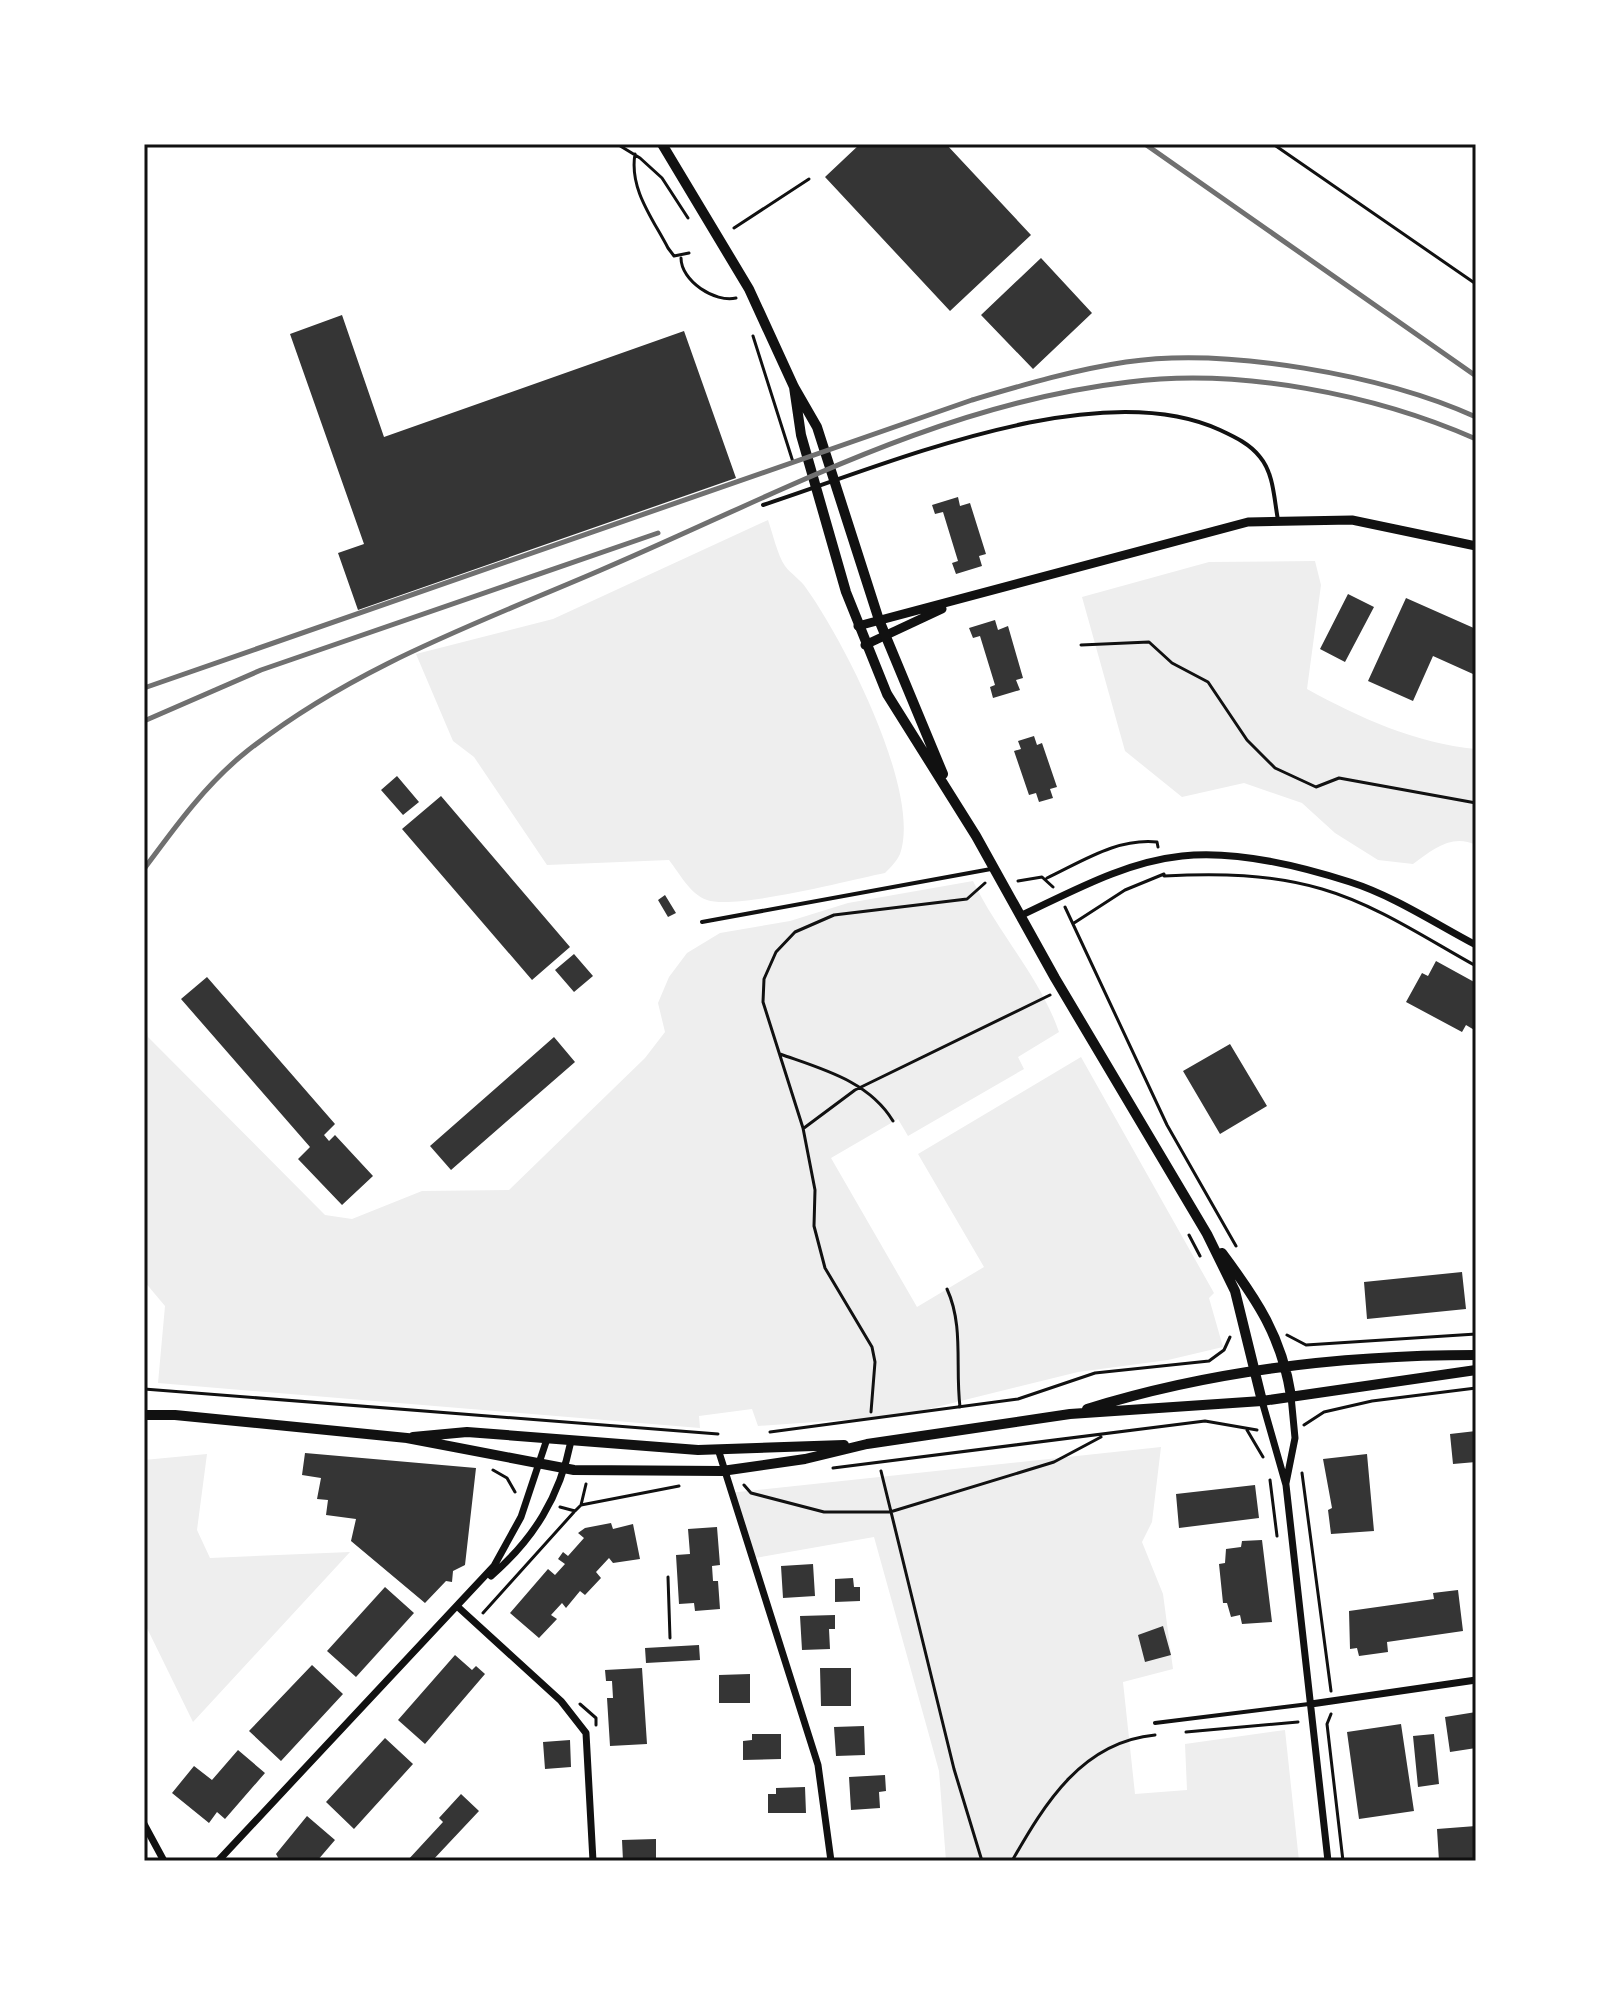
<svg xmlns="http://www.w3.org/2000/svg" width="1620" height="2005" font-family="'Nunito Sans',sans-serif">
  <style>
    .green { fill: #eee }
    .building { fill: #353535 }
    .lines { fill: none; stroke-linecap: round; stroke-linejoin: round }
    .path { stroke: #111; stroke-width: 3 }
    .service { stroke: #111; stroke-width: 4 }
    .minor { stroke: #111; stroke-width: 7 }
    .tertiary { stroke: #111; stroke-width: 9 }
    .secondary { stroke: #111; stroke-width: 10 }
    .rail { stroke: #707070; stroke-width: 5 }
    .neatline { fill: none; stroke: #111; stroke-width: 3 }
  </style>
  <rect width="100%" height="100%" fill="#fff"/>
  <path class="green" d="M768,520C773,534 777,554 785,566C791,574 801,580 806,588C843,639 922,792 900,854C897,861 890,868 885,873C850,880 736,910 707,900C690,894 680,874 669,860L547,865L474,757L453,741L416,654L553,619Z
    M1315,561L1321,585L1307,689C1360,718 1415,743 1476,749V845C1452,833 1432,850 1413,864L1378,860L1335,833L1302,803L1244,783L1182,797L1125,751L1082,597L1209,562Z
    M973,881C998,933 1040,977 1059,1032L1018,1057L1024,1069L908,1136L898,1119L831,1158L917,1307L984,1267L918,1154L1081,1057L1214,1293L1209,1298L1223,1347L1168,1360L1078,1372L900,1416L758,1426L752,1409L699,1416L700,1428L158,1383L165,1306L144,1281V1011L148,1037L325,1215L352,1219L422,1191L509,1190L645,1058L665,1032L658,1003L669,977L687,953L720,933L790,921L848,903Z
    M1161,1447L1152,1522L1142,1542L1163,1594L1173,1669L1123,1682L1135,1794L1187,1790L1185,1744L1285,1730L1299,1861H946L939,1771L874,1537L755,1558L729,1493Z
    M207,1454L197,1530L210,1558L350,1552L193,1722L144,1622V1460Z"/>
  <path class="building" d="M860,144H946L1031,235L950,311L825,177Z
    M1041,258L1092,313L1033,369L981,315Z
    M342,315L384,437L684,331L736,478L358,610L338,553L364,544L290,334Z
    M958,497L960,506L970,503L986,554L979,556L982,566L956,574L952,563L958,561L943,512L935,514L932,505Z
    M1348,594L1374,607L1345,662L1320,649Z
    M1406,598L1476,629L1473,674L1433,656L1413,701L1368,681Z
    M995,620L998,630L1008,626L1023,678L1016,680L1020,690L993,698L990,687L995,685L980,636L973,638L969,628Z
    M1034,736L1037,745L1042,743L1057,787L1050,789L1053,798L1039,802L1036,793L1029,795L1014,751L1021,749L1018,741Z
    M397,776L419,802L403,815L381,790Z
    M441,796L570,947L532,980L402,829Z
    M665,895L676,913L668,917L658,900Z
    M574,954L593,976L574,992L555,970Z
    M1436,961L1476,983V1031L1466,1025L1462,1032L1406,1002L1422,973L1428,976Z
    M207,977L335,1124L324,1135L329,1141L335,1135L373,1176L342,1205L298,1159L310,1147L181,999Z
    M554,1037L575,1062L451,1170L430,1146Z
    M1230,1044L1267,1106L1220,1134L1183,1071Z
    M1462,1272L1466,1309L1367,1319L1364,1282Z
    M1476,1431V1462L1453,1464L1450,1434Z
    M305,1453L476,1468L465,1565L453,1571L452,1582L446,1581L425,1603L351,1541L356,1519L326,1515L328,1500L317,1499L321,1478L302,1475Z
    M1367,1454L1374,1531L1331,1534L1328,1510L1332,1508L1323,1459Z
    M1255,1485L1259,1518L1179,1528L1176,1494Z
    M611,1523L613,1529L633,1524L640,1559L613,1563L609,1558L596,1572L601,1578L585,1595L580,1591L566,1608L562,1603L551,1615L557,1619L539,1638L510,1613L548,1569L555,1575L565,1564L558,1559L563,1552L568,1556L584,1538L578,1533L585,1528Z
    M717,1527L720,1565L712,1566L713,1581H718L720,1609L695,1611L694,1603L679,1604L676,1555L690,1554L688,1529Z
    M1262,1540L1272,1622L1242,1624L1240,1615L1231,1617L1227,1603H1223L1219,1564L1225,1563L1226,1549L1241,1547L1242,1541Z
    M813,1564L815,1596L783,1598L781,1566Z
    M853,1578L854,1587H860V1601L835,1602V1579Z
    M385,1587L414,1613L356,1677L327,1651Z
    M1458,1590L1463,1631L1387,1642L1388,1652L1359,1656L1357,1648L1350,1649L1349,1611L1434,1599L1433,1593Z
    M835,1615V1629H829L830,1649L802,1650L800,1616Z
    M1163,1626L1171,1655L1145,1662L1138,1635Z
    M699,1645L700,1660L646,1663L645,1648Z
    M455,1655L472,1670L476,1666L485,1674L425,1744L398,1720Z
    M312,1665L343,1694L281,1761L249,1731Z
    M642,1668L647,1744L610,1746L607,1698H613L612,1681H606L605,1670Z
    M820,1668H851V1706H821Z
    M750,1674V1703H719V1675Z
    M1476,1712V1748L1450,1752L1445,1717Z
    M1401,1724L1414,1811L1359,1819L1347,1732Z
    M864,1726L865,1755L836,1756L834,1727Z
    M752,1734H781V1759L743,1760V1741L752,1740Z
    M1434,1734L1439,1784L1418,1787L1413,1736Z
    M385,1738L413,1764L354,1829L326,1802Z
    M570,1740L571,1767L545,1769L543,1742Z
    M238,1750L265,1773L225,1819L217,1812L209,1823L172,1793L194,1766L212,1780Z
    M885,1775L886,1791L879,1792L880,1808L851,1810L849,1777Z
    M805,1787L806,1813H768V1794H776V1788Z
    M461,1794L479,1811L432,1861H407L443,1822L439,1818Z
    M307,1816L335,1840L317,1861H280L276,1854Z
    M1476,1826V1861H1439L1437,1829Z
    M656,1839V1861H623L622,1840Z"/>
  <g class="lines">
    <path class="path" d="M617,144L640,158L662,178L688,218
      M1273,144L1476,284
      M635,154C629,189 653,219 668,248L674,256L689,253
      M734,228L809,179
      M681,258C681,281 715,303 736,298
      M753,336L793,462
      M1081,645L1149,642L1172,663L1208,682L1247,740L1275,768L1316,787L1339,778L1476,803
      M1164,876C1218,873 1270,874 1322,889C1377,905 1427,939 1476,966
      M1047,878C1083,861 1117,838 1157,842L1158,847
      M1018,881L1042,877L1053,887
      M1065,907L1167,1125L1236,1246
      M1074,923L1125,890L1164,874
      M780,1054C822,1069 869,1081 893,1121
      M804,1128L855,1090L1050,995
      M1189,1235L1200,1256
      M947,1289C964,1326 955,1367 960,1407
      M1287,1335L1306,1345L1476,1334
      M144,1389L718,1434
      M871,1412L875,1362L872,1347L825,1268L814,1226L815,1190L803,1128L763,1002L764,979L776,952L795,932L834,915L967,899L985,883
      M1304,1425L1324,1412L1372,1401L1476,1388
      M1247,1430L1263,1457
      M770,1432L1018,1399L1095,1373L1209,1361L1224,1350L1230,1337
      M833,1468L1205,1421L1257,1430
      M493,1470L507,1478L515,1492
      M881,1471L954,1769L982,1861
      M1302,1473L1331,1691
      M1270,1480L1277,1536
      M744,1485L751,1493L824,1512H890L1054,1462L1101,1437
      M581,1505L679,1486
      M560,1507L575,1511L581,1505L586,1484
      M668,1577L670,1638
      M483,1613L574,1512
      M580,1704L596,1718V1725
      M1331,1714L1327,1724L1343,1861
      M1186,1732L1298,1722
      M1012,1861C1045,1803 1082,1742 1155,1735"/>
    <path class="service" d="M763,505C886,465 1097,373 1220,430C1235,437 1250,444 1260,457C1274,474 1274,499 1278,520
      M702,922L991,869
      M1155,1723L1309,1704"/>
    <path class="minor" d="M1022,915C1073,891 1125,862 1182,856C1235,850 1300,866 1350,882C1394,896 1436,924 1476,945
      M1262,1401L1286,1485L1328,1861
      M718,1449L818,1765L831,1861
      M1286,1483L1295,1438L1291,1396
      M491,1576C534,1539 560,1496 571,1441
      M458,1607L561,1701L586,1733L593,1861
      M1311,1704L1476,1680
      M144,1824L164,1861
      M218,1861L494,1566L521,1517L547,1439"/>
    <path class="tertiary" d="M858,626L1248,522L1352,520L1476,546
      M865,645L942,609"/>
    <path class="secondary" d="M662,144L749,289L794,387L817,427L879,620L943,774
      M794,387L801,435L846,592L887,694L976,836L1055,978L1207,1234L1235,1291L1262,1401
      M1222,1253C1257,1300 1282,1337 1291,1396
      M1087,1409C1212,1370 1345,1355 1476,1355
      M144,1415H175L407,1438L574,1470L722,1471L805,1459L867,1444L1070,1414L1262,1401L1476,1370
      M413,1437L467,1432L698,1450L844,1445"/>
    <path class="rail" d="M1145,144L1476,376
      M144,688L972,400C1023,385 1073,370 1126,362C1227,347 1383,375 1476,417
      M144,721L261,670L658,533
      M144,869C175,827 206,784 246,752C353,667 478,623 601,570C774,496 939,404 1129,382C1240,368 1374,394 1476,439"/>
  </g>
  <rect width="1620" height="2005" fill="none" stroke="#ffffff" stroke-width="292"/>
  <rect x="146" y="146" width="1328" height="1713" class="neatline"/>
</svg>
